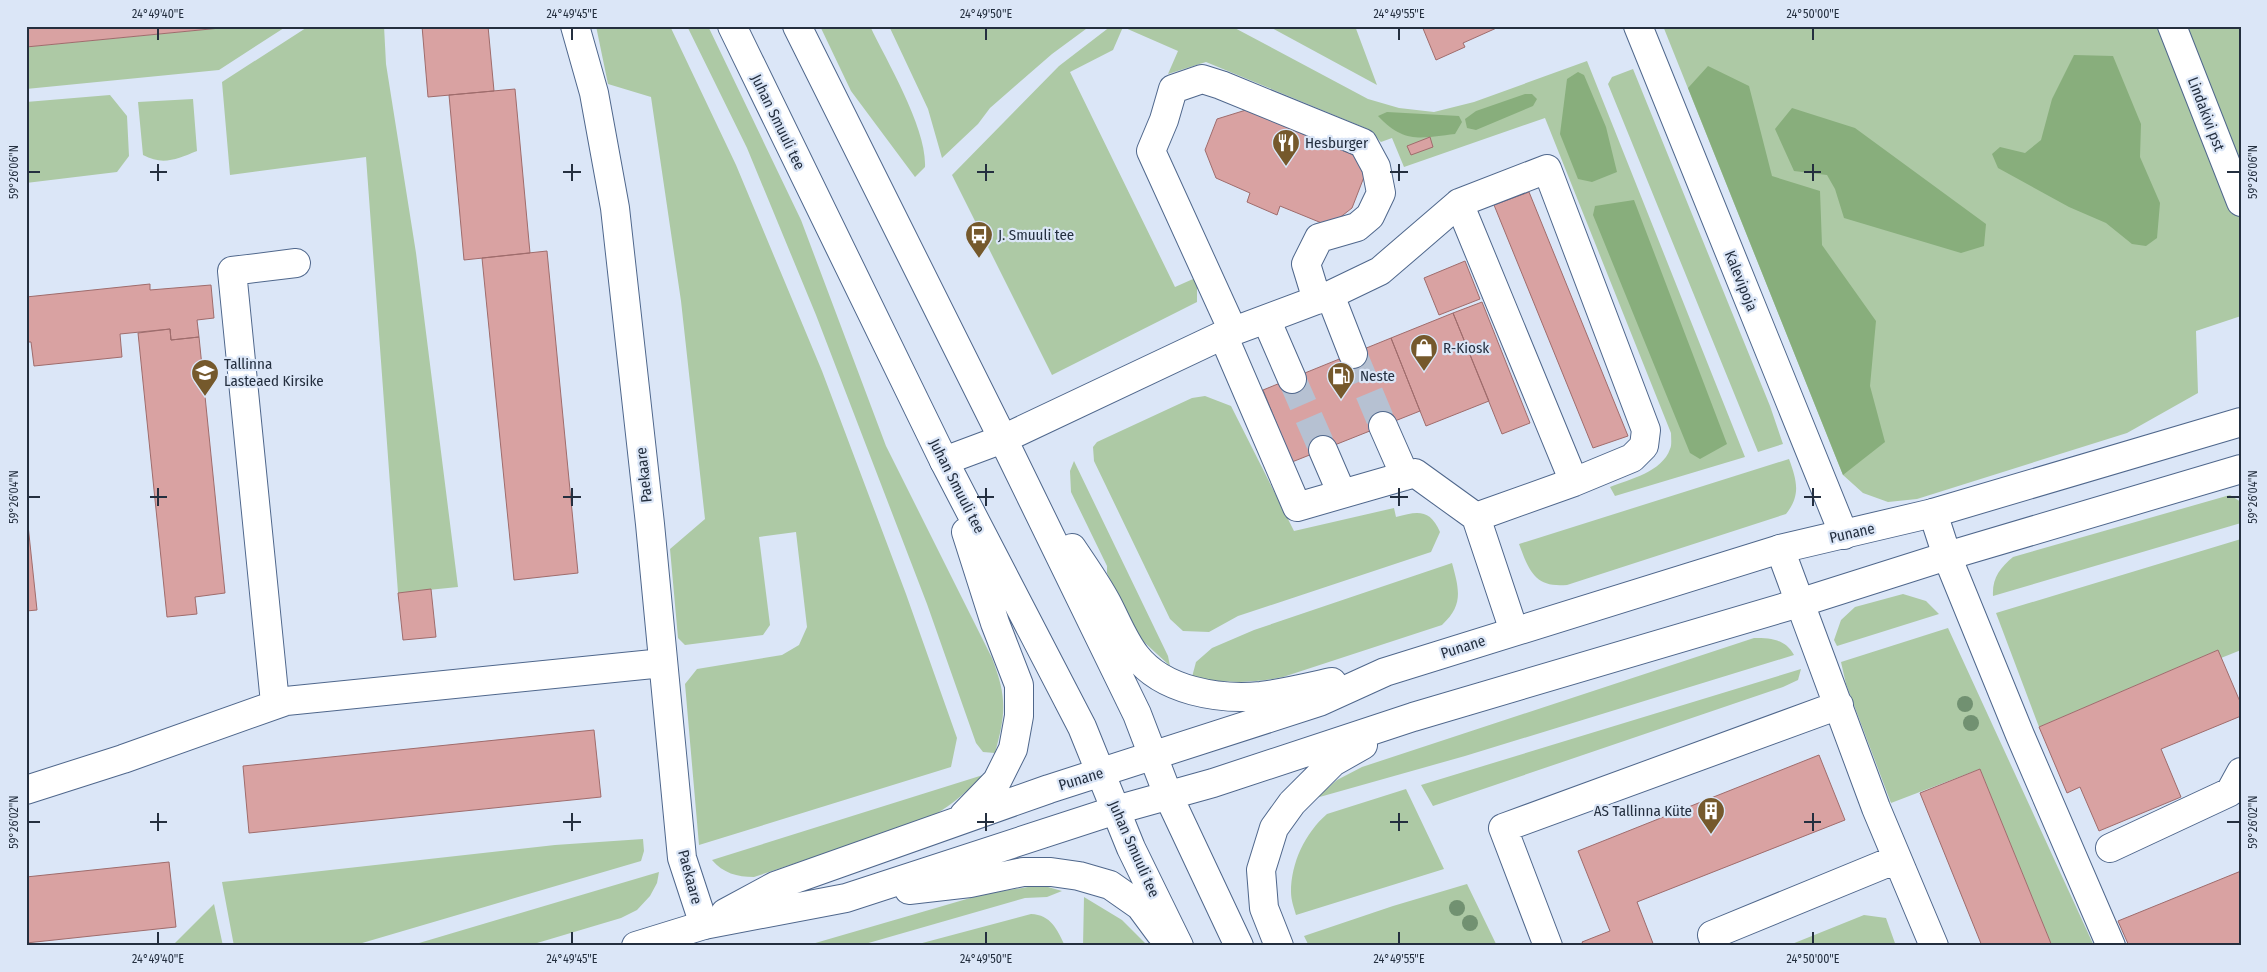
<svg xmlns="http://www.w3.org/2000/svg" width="2267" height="972" font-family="'Fira Sans Condensed',sans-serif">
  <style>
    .green { fill: #adc9a5 }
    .forest { fill: #88ae7c }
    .building { fill: #d9a2a2; stroke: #9f6c6c }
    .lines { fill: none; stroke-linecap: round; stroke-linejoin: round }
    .minor-tunnel { stroke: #b6c1d2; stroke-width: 28; stroke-dasharray: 28 14; stroke-linecap: butt }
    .minor-casing { stroke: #4f678c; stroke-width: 30 }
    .major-casing { stroke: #4f678c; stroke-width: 30 }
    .minor { stroke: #fff; stroke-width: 28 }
    .major { stroke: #fff; stroke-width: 28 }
    .tree { fill: #719171 }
    .ticks { fill: none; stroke: #242f3f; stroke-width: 2 }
    .labels { text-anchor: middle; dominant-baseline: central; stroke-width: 4.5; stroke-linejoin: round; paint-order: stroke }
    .street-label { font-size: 15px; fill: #242f3f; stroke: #dbe6f7 }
    .poi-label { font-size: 15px; fill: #242f3f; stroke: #dbe6f7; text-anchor: start }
    .neatline { fill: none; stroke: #242f3f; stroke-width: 2 }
    .ticks-label { font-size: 12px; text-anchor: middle; fill: #242f3f }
  </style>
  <rect width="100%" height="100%" fill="#dbe6f7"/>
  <path class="green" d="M241,26H287L219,70L26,89V47Z
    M309,26H384L386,64L416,253L458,587L398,593L366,157L230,175L222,82Z
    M596,26H670L736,165L822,371L906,594L957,738L951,767L699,845L685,684L697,669L782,655L799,645L807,627L796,532L759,537L770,625L763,635L685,645L678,638L670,549L705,519L681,301L651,97L608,84Z
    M687,26H708L801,220L886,446L992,658C1007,697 1006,713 995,753L983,752L976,743L927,604L816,315L747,148Z
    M820,26H870C887,62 927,128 925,167L915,177L851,91Z
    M889,26H1090L1052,54L990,108L978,124L942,158L928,109Z
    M1111,26H1231L1368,99L1399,108L1434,112L1474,102L1587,61L1745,457L1615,496L1610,487C1630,479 1662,472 1670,449C1672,445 1671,438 1671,433L1545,118L1404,167L1392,138L1381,142L1368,129L1206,62L1168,74L1178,51L1123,27L1113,50L1070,72L1175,287L1193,279L1197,282V302L1052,375L952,175L1059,66Z
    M1268,26H1355L1377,85Z
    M1663,26H2241V316L2196,331L2198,393L2127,433L1917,499L1888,502L1863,493L1843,475Z
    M1633,69L1770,406L1783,444L1758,452L1608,84L1612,77Z
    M110,95L127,116L129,156L117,172L26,183V102Z
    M193,99L197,151C177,159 163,166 143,155L138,102Z
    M1205,396L1231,406L1294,531L1394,508L1396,517C1418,511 1430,509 1440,532L1431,552L1238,616L1209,632L1183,631L1170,619L1094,461L1093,447L1097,442L1192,398Z
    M1789,459C1797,481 1801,495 1786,514L1567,585C1535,588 1529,571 1519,544Z
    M1074,461L1168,656L1170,666L1144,642L1135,629L1107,573V566L1071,492L1070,471Z
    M2230,495L2241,502V523L1993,596C1992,578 2000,568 2013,557Z
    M2241,539V650L2221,658L2218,650L2039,727L1996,613Z
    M1452,563C1459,589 1464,605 1442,625L1283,677C1250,684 1226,683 1192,677L1196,662L1212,648L1254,630Z
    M1903,594L1926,601L1939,614L1837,646L1834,640L1841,620L1855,607Z
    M1948,628L2094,946H2052L1980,769L1891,803L1846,684L1841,662Z
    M1754,638C1771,638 1785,639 1794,655L1465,756L1316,798L1337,780L1362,767Z
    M1801,669L1798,680L1783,687L1433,806L1421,785Z
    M983,775C965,794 947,809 923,821L754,877C737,877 723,873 712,860Z
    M1406,789L1444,869L1296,915C1294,908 1291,900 1291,892C1291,863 1305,833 1327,814Z
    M643,839L644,851L641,861L352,946H234L222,882L555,845Z
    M659,872L657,883L650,896L637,910L621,918L527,946H409Z
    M1467,884L1497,946H1309L1304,936L1393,906Z
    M1028,887H1048L1062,891L1047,897L1025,898L858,946H805L984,894Z
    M1084,897L1122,920L1148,946H1083Z
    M214,904L223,946H172Z
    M1031,914C1051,915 1057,929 1065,946H911Z
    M1864,915L1886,918L1896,946H1787Z"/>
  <path class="forest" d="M2074,55L2113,56L2141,124L2140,157L2160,203L2157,238L2146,246L2132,244L2106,223L2069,207L1998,168L1992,154L2000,147L2025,153L2041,140L2052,99Z
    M1708,66L1749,86L1772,176L1820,191L1822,245L1876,321L1870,386L1885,442L1843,475L1688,88Z
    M1578,72L1584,75L1606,127L1617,172L1592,182L1578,179L1560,134L1567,79Z
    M1525,94H1532L1537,99L1533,106L1476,130L1467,128L1465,119L1476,111Z
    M1792,108L1855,128L1986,224L1984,246L1961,253L1844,218L1835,189L1827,175L1794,171L1775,129Z
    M1387,112L1459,116L1462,122L1455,134C1421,138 1404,144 1378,116Z
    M1634,200L1727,444L1700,459L1690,453L1593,215L1595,206Z"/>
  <path class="building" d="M26,26H241L26,47Z
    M422,26H488L494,91L428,97Z
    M1422,26H1501L1463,43L1465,47L1436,60Z
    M515,89L530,253L464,260L449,95Z
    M1246,110L1358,157L1364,177L1352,208L1329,226L1280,206L1277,215L1247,202L1250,193L1216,178L1205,150L1217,119Z
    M1430,137L1433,147L1411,155L1407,146Z
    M1529,192L1628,436L1593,448L1494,205Z
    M547,251L578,573L514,580L482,258Z
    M1465,261L1480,299L1439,315L1424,278Z
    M150,284V290L211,285L214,318L197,320L199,337L171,340L170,329L120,334L122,357L34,366L31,342H26V297Z
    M1482,302L1530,423L1502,434L1453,313Z
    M1453,313L1489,401L1426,426L1391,338Z
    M170,329L171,340L199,337L225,593L195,597L197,614L167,617L138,333Z
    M1391,338L1420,411L1292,462L1263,390Z
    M26,506L37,610L26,611Z
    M431,589L436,637L403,640L398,593Z
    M2218,650L2241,704V716L2161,749L2181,797L2099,831L2080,787L2067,793L2039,727Z
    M594,730L601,797L249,833L243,766Z
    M1819,755L1845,820L1637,902L1654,946H1584L1582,942L1610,931L1578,851Z
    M1980,769L2052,946H1982L1920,793Z
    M169,862L176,927L26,943V877Z
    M2241,871V946H2129L2118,921Z"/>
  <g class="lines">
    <path class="minor-tunnel" d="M1353,354L1383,426
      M1292,379L1323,450"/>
    <defs>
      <path id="minor" d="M575,26L594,93L615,208L650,524L682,858L704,925
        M1638,26L1844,535
        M2172,26L2241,202
        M1459,203L1547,169L1646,430L1644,446L1632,458L1574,482
        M1330,295L1353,354
        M1266,319L1292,379
        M1233,331L1151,151L1164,120L1173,89L1202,79L1221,85L1363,143L1376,167L1381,193L1370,216L1357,227L1319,238L1306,264L1317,300
        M1223,335L1297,507L1415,473L1476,517L1514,631
        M1383,426L1405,476
        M1323,450L1342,494
        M944,461L1003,439L1223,335L1330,295L1380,271L1459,203L1574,482L1476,517
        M1933,513L1947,556L2020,735L2111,946
        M1780,549L1876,808L1934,946
        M275,703L232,271L296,263
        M26,790L123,759L286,701L663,663
        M2110,848L2230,792L2241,772
        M1548,946L1503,828L1839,705
        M1716,946L1712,935L1897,859"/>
      <path id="major" d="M732,26L944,461L1082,727L1131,848L1179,946
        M797,26L1003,439L1137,714L1168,795L1239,946
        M1072,548C1084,566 1097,584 1107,603C1116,620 1124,641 1136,656C1163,691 1219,700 1261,696C1285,693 1309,687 1332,682
        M964,815L997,781L1013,749L1019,716V685L995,623L966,532
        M909,890L970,883L1023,872H1051L1079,876L1110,885L1140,906L1160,933
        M725,913L775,886L1049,789L1319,702L1385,672L1780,549L1933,513L2241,422
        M636,946L704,925L846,898L1116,810L1213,783L1413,717L1799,603L1947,556L2241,469
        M1279,946L1264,908L1261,870L1274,828L1292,803L1333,762L1363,745"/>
    </defs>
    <use href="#minor" class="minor-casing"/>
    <use href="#major" class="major-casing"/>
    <use href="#minor" class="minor"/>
    <use href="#major" class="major"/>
  </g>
  <g class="tree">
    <circle cx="1965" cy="704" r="8"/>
    <circle cx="1971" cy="723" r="8"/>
    <circle cx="1457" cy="908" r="8"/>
    <circle cx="1470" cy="923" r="8"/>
  </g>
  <path class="ticks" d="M158,28V40M572,28V40M986,28V40M1399,28V40M1813,28V40M158,164V181M572,164V181M986,164V181M1399,164V181M1813,164V181M28,172H40M150,172H167M563,172H581M977,172H994M1390,172H1408M1804,172H1821M2227,172H2240M158,488V506M572,488V506M986,488V506M1399,488V506M1813,488V506M28,497H40M150,497H167M563,497H581M977,497H994M1390,497H1408M1804,497H1821M2227,497H2240M158,813V831M572,813V831M986,813V831M1399,813V831M1813,813V831M28,822H40M150,822H167M563,822H581M977,822H994M1390,822H1408M1804,822H1821M2227,822H2240M158,932V944M572,932V944M986,932V944M1399,932V944M1813,932V944"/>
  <defs>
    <symbol id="restaurant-pin" viewBox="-11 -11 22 30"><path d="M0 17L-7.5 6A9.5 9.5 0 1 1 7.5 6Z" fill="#75592c" stroke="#dbe6f7"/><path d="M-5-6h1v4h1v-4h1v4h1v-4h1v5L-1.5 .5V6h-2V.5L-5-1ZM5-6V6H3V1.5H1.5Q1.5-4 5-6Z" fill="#fff"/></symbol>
    <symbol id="bus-pin" viewBox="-11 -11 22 30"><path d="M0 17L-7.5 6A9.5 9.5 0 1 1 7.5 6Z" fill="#75592c" stroke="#dbe6f7"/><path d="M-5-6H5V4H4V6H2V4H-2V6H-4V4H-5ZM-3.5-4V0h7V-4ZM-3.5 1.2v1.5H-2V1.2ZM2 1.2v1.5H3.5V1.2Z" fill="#fff"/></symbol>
    <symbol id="shop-pin" viewBox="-11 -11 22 30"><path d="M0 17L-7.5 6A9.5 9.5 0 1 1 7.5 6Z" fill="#75592c" stroke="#dbe6f7"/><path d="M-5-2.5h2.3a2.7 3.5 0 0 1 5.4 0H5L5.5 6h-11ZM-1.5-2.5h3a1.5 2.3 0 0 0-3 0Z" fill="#fff"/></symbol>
    <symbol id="school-pin" viewBox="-11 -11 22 30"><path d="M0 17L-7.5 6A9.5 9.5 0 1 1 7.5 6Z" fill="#75592c" stroke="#dbe6f7"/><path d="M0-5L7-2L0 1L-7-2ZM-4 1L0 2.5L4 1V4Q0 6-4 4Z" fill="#fff"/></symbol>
    <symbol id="fuel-pin" viewBox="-11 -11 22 30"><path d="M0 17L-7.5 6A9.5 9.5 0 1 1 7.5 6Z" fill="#75592c" stroke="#dbe6f7"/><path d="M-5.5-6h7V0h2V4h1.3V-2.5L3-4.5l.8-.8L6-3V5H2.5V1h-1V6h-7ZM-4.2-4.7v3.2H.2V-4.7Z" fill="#fff"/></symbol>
    <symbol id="building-pin" viewBox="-11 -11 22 30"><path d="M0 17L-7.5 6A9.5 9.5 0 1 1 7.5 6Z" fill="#75592c" stroke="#dbe6f7"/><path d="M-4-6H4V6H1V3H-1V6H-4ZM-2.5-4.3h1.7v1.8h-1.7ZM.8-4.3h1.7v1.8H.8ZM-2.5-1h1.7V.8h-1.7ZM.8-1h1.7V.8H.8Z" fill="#fff"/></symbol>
  </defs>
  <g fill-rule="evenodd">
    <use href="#restaurant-pin" x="1270" y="127" width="32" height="43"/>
    <use href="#bus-pin" x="963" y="219" width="32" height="43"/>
    <use href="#shop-pin" x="1408" y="332" width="32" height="43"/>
    <use href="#school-pin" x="189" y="357" width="32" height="43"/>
    <use href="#fuel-pin" x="1325" y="360" width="32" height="43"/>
    <use href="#building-pin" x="1695" y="795" width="32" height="43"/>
  </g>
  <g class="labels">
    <g class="street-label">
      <text transform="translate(2206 114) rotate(69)">Lindakivi pst</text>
      <text transform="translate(778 122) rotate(64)">Juhan Smuuli tee</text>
      <text transform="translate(1741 281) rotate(68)">Kalevipoja</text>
      <text transform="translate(644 475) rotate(-96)">Paekaare</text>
      <text transform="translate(957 486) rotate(63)">Juhan Smuuli tee</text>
      <text transform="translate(1852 533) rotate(-13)">Punane</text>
      <text transform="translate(1463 647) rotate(-18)">Punane</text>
      <text transform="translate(1081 779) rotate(-17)">Punane</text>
      <text transform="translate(1134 849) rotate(66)">Juhan Smuuli tee</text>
      <text transform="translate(690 877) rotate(75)">Paekaare</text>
    </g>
    <g class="poi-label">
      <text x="1305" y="143">Hesburger</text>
      <text x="998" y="235">J. Smuuli tee</text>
      <text x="1443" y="348">R-Kiosk</text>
      <text x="224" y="364">Tallinna<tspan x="224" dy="17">Lasteaed Kirsike</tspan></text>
      <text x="1360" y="376">Neste</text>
      <text x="1692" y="811" text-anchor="end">AS Tallinna Küte</text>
    </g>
  </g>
  <rect width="2267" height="972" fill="none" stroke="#dbe6f7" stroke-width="55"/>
  <rect x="28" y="28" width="2212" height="916" class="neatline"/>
  <g class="ticks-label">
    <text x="158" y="18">24°49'40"E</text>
    <text x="572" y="18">24°49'45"E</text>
    <text x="986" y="18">24°49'50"E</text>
    <text x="1399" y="18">24°49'55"E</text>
    <text x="1813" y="18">24°50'00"E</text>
    <text transform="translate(14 172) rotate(-90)" y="4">59°26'06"N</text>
    <text transform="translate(2253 172) rotate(-90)" y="4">59°26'06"N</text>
    <text transform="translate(14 497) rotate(-90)" y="4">59°26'04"N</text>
    <text transform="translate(2253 497) rotate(-90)" y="4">59°26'04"N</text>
    <text transform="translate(14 822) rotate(-90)" y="4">59°26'02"N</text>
    <text transform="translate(2253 822) rotate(-90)" y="4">59°26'02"N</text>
    <text x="158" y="963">24°49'40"E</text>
    <text x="572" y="963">24°49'45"E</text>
    <text x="986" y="963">24°49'50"E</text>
    <text x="1399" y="963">24°49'55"E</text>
    <text x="1813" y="963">24°50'00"E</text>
  </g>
</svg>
